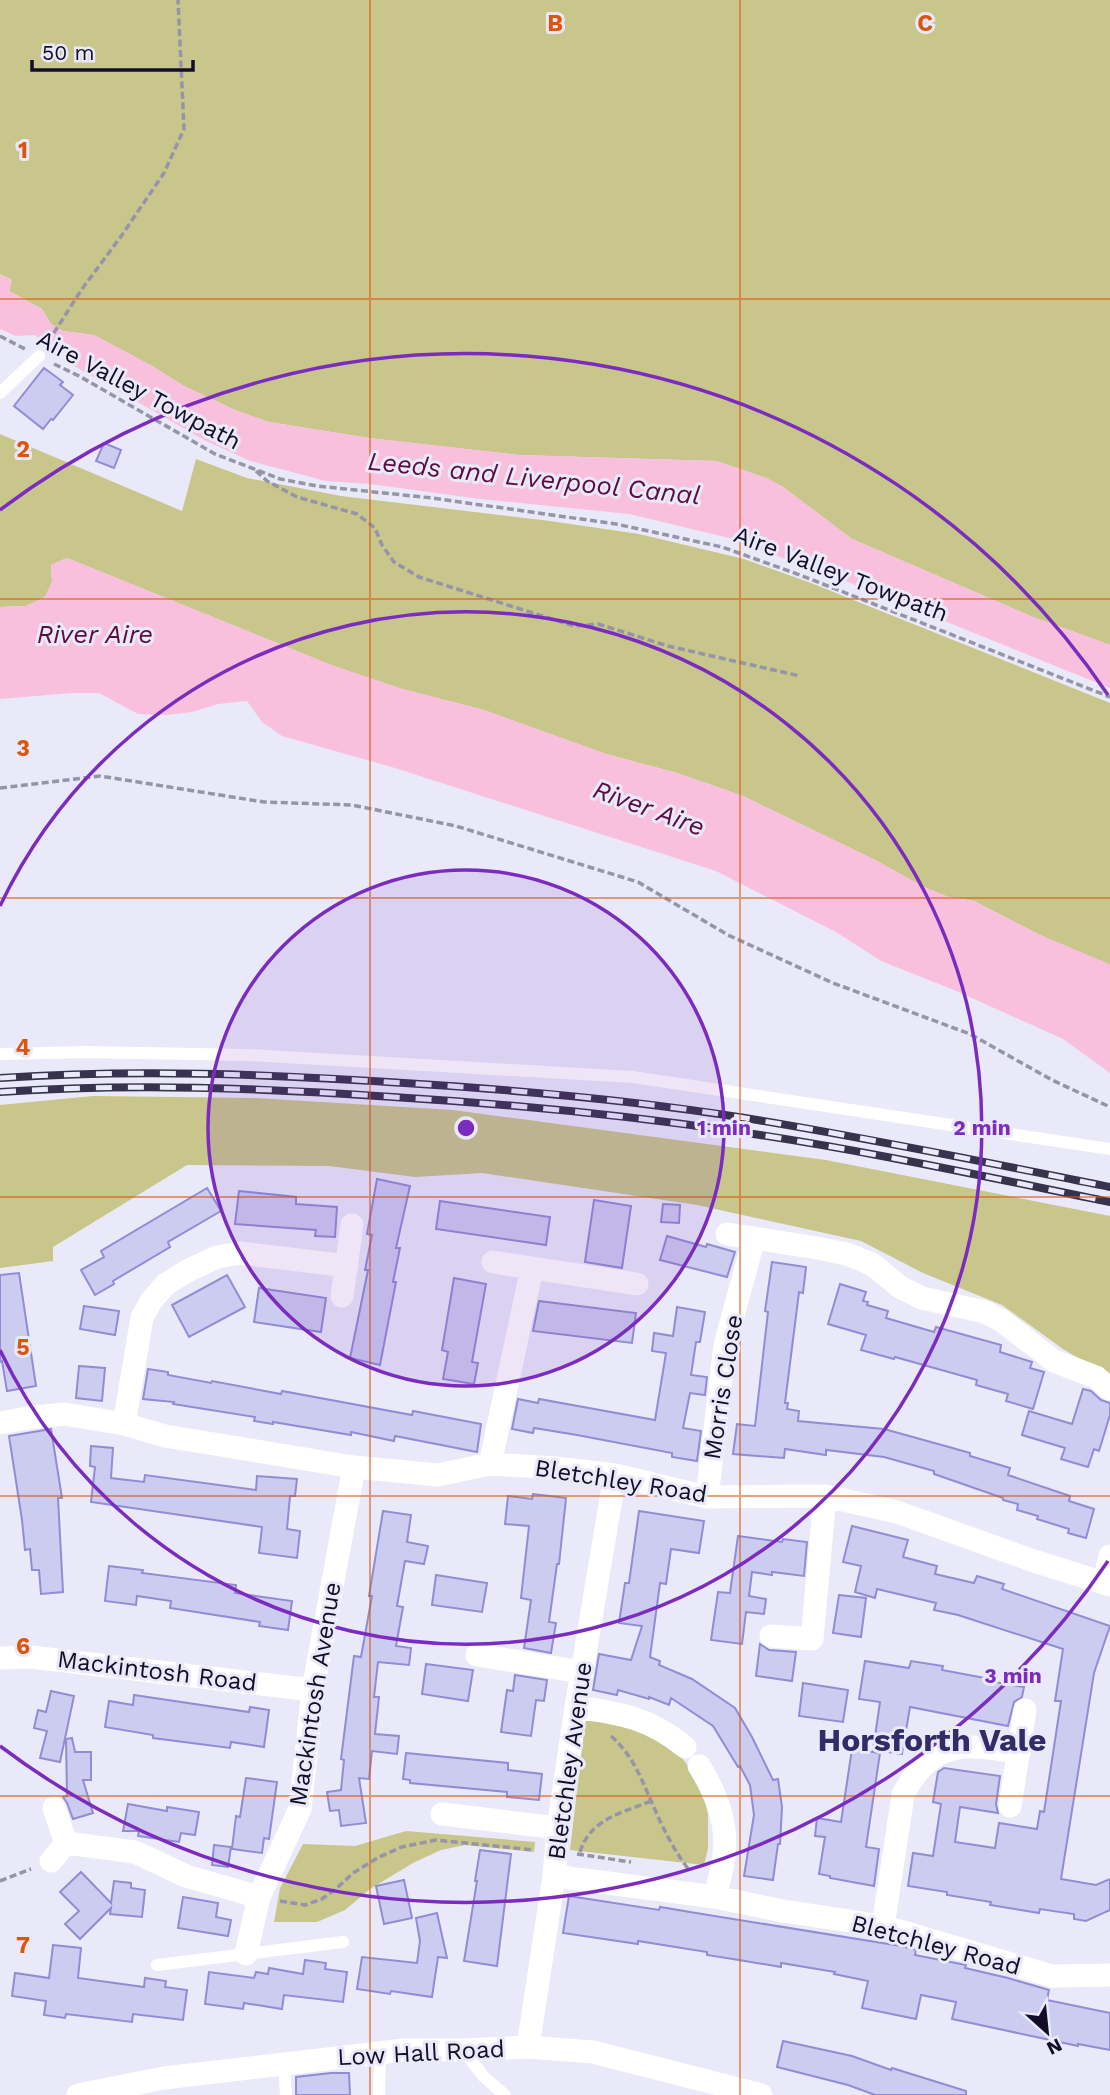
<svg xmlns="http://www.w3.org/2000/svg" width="1110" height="2095" font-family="'Work Sans',sans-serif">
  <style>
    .green { fill: #c8c68a }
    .water { fill: #f9c0dd }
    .building { fill: #cccbf0; stroke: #918cd4; stroke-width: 2 }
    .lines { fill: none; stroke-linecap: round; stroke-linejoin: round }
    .path { stroke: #9594a8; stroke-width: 3.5; stroke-dasharray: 7 3.5; stroke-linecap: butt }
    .service { stroke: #fff; stroke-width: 12 }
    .minor { stroke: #fff; stroke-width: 23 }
    .rail-casing { stroke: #37334c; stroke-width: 8 }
    .rail { stroke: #e9e9f9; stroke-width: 5; stroke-dasharray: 16; stroke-linecap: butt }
    .grid { fill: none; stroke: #dd550d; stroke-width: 2; stroke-opacity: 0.55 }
    .ring { fill: none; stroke: #7b2cbf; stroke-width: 3.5 }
    .labels { text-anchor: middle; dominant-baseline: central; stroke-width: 6; stroke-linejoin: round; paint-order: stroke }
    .street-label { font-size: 24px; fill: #120e29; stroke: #e9e9f9 }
    .water-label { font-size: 26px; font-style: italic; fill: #5d0c41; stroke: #e9e9f9 }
    .district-label { font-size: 32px; font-weight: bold; fill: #332a68; stroke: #e9e9f9 }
    .grid-label { font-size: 23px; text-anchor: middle; font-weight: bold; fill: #dd550d; stroke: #e9e9f9; stroke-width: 6; stroke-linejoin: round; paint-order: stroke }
    .centre { fill: #7b2cbf; stroke: #e9e9f9; stroke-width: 3.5 }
    .ring-label { font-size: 21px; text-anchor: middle; font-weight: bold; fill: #7b2cbf; stroke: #e9e9f9; stroke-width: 6; stroke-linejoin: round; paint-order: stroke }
  </style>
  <rect width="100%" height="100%" fill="#e9e9f9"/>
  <path class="green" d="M0,0H1110V645L1033,617L852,539L783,487L766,478L716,461L519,455L369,438L269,422L235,410L184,386L152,366L94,335L63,331L51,324L42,309L9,291L12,280L0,274Z
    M0,434L182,511L196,459L247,478L341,496L550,521L639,534L744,559L811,583L1110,703V965L1040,935L974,901L948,897L924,887L873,859L743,796L677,773L606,754L484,710L402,689L331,665L67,558L51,565L52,582L45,597L26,606L0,607Z
    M93,1096L256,1098L453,1110L826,1160L1110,1216V1377L1063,1349L1002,1305L923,1273L861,1241L697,1205L482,1173L415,1177L329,1166L187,1165L53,1247V1261L0,1268V1105Z
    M586,1716L620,1719L678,1753L689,1767L704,1797L708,1814V1848L704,1865L570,1850Z
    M406,1831L535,1842L534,1852L465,1845L441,1850L413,1863L370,1889L345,1910L317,1922H274L280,1888L303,1844L355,1846Z"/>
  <path class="water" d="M0,274L12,280L9,291L42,309L51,324L63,331L94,335L152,366L184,386L235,410L269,422L369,438L519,455L716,461L766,478L783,487L852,539L1033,617L1110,645V688L848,582L729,538L629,514L480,499L370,484L326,481L250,461L204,440L122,393L72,365L67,354L34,335L16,336L0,329Z
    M67,558L331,665L402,689L484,710L606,754L677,773L743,796L873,859L924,887L948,897L974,901L1040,935L1107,963L1110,965V1073L1063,1039L954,990L881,961L836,932L716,871L395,768L282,736L262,722L247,701L218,704L192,712L167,715L138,714L99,693H72L0,699V607L26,606L45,597L52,582L51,565Z"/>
  <path class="building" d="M44,368L63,382L60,385L73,395L53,420L51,419L43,429L14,406Z
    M104,443L121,450L114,468L96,461Z
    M377,1179L410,1186L396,1248H400L393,1282H396L380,1365L350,1358L368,1270H365L372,1235L367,1234Z
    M207,1188L221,1211L168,1242L170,1247L113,1281L114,1284L95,1295L81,1270L104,1257L101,1251Z
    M239,1191L296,1197V1204L337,1207L335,1237L315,1236L316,1230L235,1224Z
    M594,1200L631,1206L622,1268L585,1262Z
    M440,1201L550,1217L546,1245L436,1229Z
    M663,1204L680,1205L679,1223L661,1222Z
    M667,1236L706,1247L707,1244L735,1252L727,1277L660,1260Z
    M772,1262L806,1267L803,1293L799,1292L785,1403H788L787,1409L799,1411L798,1421L884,1429L949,1447L970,1453V1456L1010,1468L1008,1475L1070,1496L1069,1501L1094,1509L1086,1538L1068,1533L1069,1529L1037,1519L1038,1516L1017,1510L1018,1504L1003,1500V1498L934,1474V1471L884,1457L826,1450V1455L785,1449L784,1458L733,1454L737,1424L755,1426L768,1312L765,1311Z
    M19,1273L36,1386L7,1391L2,1361L0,1362V1275Z
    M227,1275L245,1307L189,1337L172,1305Z
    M454,1278L486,1284L472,1362L478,1363L474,1384L443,1379L448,1352L442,1350Z
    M840,1284L866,1292L863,1301L868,1302L867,1305L888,1311L886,1318L934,1332L936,1327L1001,1345L1000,1352L1032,1362L1030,1368L1044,1372L1033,1409L1006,1401L1008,1394L976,1385L977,1380L895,1357L894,1359L861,1350L866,1335L828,1324Z
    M259,1288L326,1298L321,1332L254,1322Z
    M539,1301L636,1313L632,1343L533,1331Z
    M84,1306L119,1311L115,1335L80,1329Z
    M677,1307L705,1312L700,1342H696L691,1375L707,1377L705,1395L690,1393L683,1428L701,1431L697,1461L672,1457V1453L577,1435L534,1428L533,1433L512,1429L518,1399L538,1403L539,1399L655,1420L666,1353L652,1351L654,1333L673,1336Z
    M79,1366L105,1368L102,1401L76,1398Z
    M148,1369L168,1372V1375L211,1383L212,1381L281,1394L282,1391L412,1415L413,1411L481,1424L477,1452L395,1436L394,1441L351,1432V1435L273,1422V1424L254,1421L255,1417L173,1404L174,1402L143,1399Z
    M1083,1389L1091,1391L1101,1400L1110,1403V1415L1099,1451L1094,1449L1088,1467L1061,1459L1065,1448L1022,1435L1029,1411L1072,1424Z
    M51,1429L62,1498H58L63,1592L41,1594L39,1570H32L30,1549L25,1550L22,1520L9,1436Z
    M91,1446L113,1448L111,1478L144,1482L145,1475L256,1490L257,1476L297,1479L295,1496H290L287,1529L300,1531L297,1558L259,1553L262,1527L91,1502L95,1467L90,1466Z
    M533,1494L566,1498L559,1564H557L549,1622L556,1623L551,1653L524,1648L531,1600L521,1598L529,1526L505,1524L508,1496L532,1499Z
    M383,1511L411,1515L407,1542L428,1546L424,1564L405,1561L397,1606L403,1607L396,1646L411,1648L409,1665L378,1662L374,1697H379L375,1734L399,1736L397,1754L372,1751L369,1779L359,1778L366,1823L341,1826L339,1810L330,1811L327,1792L341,1790L344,1760L341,1759L354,1656L361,1657L372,1596H369Z
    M639,1511L704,1521L699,1553L671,1549L666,1584L660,1583L650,1657L660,1661L659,1665L692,1679L735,1708L752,1737L773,1780L778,1779L782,1807L780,1844H778L773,1880L744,1876L754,1815L750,1785L740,1766L738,1767L713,1726L671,1698L669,1705L649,1697V1699L618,1690L617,1695L593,1690L599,1654L631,1660L642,1626L619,1623L625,1583H629Z
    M852,1526L908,1540L903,1557L937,1566L935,1574L974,1583L977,1576L1004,1584L1002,1589L1110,1626L1094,1673L1061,1879L1096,1885L1110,1879V1910L1086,1921L1074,1919V1914L1040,1909L1039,1913L990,1905L991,1902L947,1895V1892L908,1886L913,1853L933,1856L941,1804L933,1802L938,1772L944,1768L1000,1776L996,1804L998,1813L960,1807L955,1842L995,1848L999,1823L1037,1829L1040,1811L1044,1812L1061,1701H1055L1063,1649L958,1615L934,1610L936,1603L877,1589L875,1598L855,1592L861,1566L843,1562Z
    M738,1536L782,1542L783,1539L807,1542L804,1576L772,1572V1575L752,1572L749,1596L766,1599L764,1614L746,1612L742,1644L711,1640L718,1592L730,1593Z
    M109,1566L143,1570L142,1573L236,1585L235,1593L292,1601L288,1630L259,1626L260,1622L170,1608L171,1601L137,1596L136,1605L105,1601Z
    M436,1575L487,1583L482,1612L432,1605Z
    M839,1595L866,1598L861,1637L833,1633Z
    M760,1644L769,1650L796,1652L792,1681L756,1676Z
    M865,1661L909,1668L911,1661L943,1666L942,1670L990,1679L989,1681L1024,1687L1022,1697L1014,1702L1008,1726L910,1707L902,1754L873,1750L880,1702L859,1699Z
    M426,1664L473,1670L468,1701L422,1694Z
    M515,1675L547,1680L544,1701L536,1700L531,1736L501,1732L507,1690L513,1691Z
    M803,1683L848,1690L843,1722L799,1716Z
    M51,1691L74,1696L60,1762L40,1758L47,1731L34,1728L38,1710L46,1712Z
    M134,1695L249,1712L250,1707L269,1710L264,1747L231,1742L230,1748L153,1738V1735L105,1727L109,1701L133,1705Z
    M72,1738L75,1752H91V1780H83L93,1813L73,1819L67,1803L63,1797L67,1796L66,1739Z
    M852,1749L880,1753L866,1847L879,1849L874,1886L830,1878V1876L819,1874L825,1837L815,1836L817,1818L841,1822Z
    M406,1753L508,1763V1770L542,1774L539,1800L507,1797V1792L410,1783V1780L403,1779Z
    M246,1778L277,1782L269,1839L264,1838L262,1853L232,1849L236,1816L240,1817Z
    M128,1804L167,1811V1807L199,1812L195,1835L181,1833L179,1842L138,1836L139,1831H123Z
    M214,1845L231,1847L228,1867L212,1865Z
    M480,1850L511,1854L497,1966L464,1961L477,1881H475Z
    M81,1872L111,1903L114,1881L131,1883V1888L145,1890L142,1917L110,1914L111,1908L80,1939L65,1924L79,1911L60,1892Z
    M404,1880L412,1918L384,1924L376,1886Z
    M569,1896L659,1910L660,1907L696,1913L901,1946L916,1950L915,1955L966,1965L965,1968L1008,1978L1049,1990L1047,2000L1110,2013V2050L1078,2044V2046L952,2019L956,2002L921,1995L916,2019L862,2008L868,1981L834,1974L835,1972L781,1963V1967L739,1960L707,1955V1952L638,1941V1944L563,1933Z
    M183,1897L218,1903L216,1917L231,1920L228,1936L178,1928Z
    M437,1913L447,1958L438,1957L432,1997L391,1991L390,1994L357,1989L362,1957L417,1963L420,1941L416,1918Z
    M53,1945L81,1948L78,1978L144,1987L145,1978L166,1981L165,1987L187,1990L183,2020L133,2014L132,2022L66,2014L65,2018L44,2015L46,2001L12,1996L15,1973L49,1978Z
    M305,1960L326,1963L325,1969L347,1972L343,2002L284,1995L282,2009L244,2003L243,2009L205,2004L209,1972L254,1978L256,1972L268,1974L269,1968L303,1974Z
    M783,2041L852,2056L891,2070L892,2068L966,2091V2095H875L848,2085L777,2067Z
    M331,2073H349L350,2095H296V2077Z"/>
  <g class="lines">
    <path class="path" d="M0,336L25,349
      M48,342L82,289L122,235L164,173L184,129L178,0
      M54,364L79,376L215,454L280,479L317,486L432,498L616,524L722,547L800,575L1110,697
      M256,471L267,481L297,497L357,514L375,528L382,545L394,562L419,577L574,626L598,624L668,646L800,676
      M0,788L100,776L264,802L352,805L456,826L638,882L728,935L833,983L970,1034L1052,1080L1110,1107
      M611,1736C635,1757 643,1784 656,1812C665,1833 676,1853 689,1870
      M580,1852C590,1819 622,1813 651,1801
      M577,1854L631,1862
      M0,1881L31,1869
      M280,1901L305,1905L322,1899L337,1888L353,1873L379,1857L402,1847L436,1840L534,1850"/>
    <path class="service" d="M0,393L39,356
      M0,1054L86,1052L248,1055L633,1077L1110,1149
      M157,1965L343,1942
      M464,2051L484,2077L505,2095
      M284,2064L286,2095
      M379,2095L380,2053"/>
    <path class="minor" d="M727,1234L817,1248L847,1254L872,1264L900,1287L922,1298L985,1312L1002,1321L1054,1361L1096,1377L1110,1389
      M532,1268L637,1284
      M342,1296L352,1225
      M0,1423L34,1417L65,1414L124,1424L165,1436L354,1467L438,1475L490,1464L556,1468L615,1475L707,1497L825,1496L897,1512L1031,1560L1110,1585
      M124,1424L142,1318L151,1301L166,1284L189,1270L217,1257L241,1253L347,1266
      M490,1464L532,1268L493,1262
      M707,1497L725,1345L754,1238
      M1104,1582L1110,1556
      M771,1636L812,1639L825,1496
      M477,1655L582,1672
      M0,1658L31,1657L313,1690
      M576,1707C620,1713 650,1718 685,1747
      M699,1766C716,1793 728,1823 724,1854C723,1869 718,1883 715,1897
      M1010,1806L1025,1710
      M54,1808L66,1843
      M442,1814L558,1828
      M51,1861L66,1843L135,1852L186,1876L259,1897
      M554,1876L715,1897L783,1911L883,1926L1052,1976L1110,1975
      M883,1926L903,1795C915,1771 935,1749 964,1747C982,1746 1001,1750 1019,1752
      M246,1954L259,1897L300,1809L313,1690L354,1467
      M528,2047L554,1876L558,1828L576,1707L615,1475
      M78,2095L164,2078L404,2050H464L528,2047L593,2052L761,2095"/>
    <defs>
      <path id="rail" d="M0,1078C135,1069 269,1074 404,1083C518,1090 633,1100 745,1118C868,1138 989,1163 1110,1187
        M0,1092C131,1083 262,1088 393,1097C509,1104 625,1115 740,1132C864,1150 987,1177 1110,1202"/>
    </defs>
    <use href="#rail" class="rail-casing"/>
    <use href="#rail" class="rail"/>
  </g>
  <path class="grid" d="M370,0V2095M740,0V2095M0,299H1110M0,599H1110M0,898H1110M0,1197H1110M0,1496H1110M0,1796H1110"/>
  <circle cx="466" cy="1128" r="258" fill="#7b2cbf" fill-opacity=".12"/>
  <g class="ring">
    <circle cx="466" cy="1128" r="258"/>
    <path d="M0 906A516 516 0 1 1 0 1350"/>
    <path d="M1108 1561A774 774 0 0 1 0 1746M0 510A774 774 0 0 1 1108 695"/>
  </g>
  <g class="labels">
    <g class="street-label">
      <text transform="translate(139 390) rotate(28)">Aire Valley Towpath</text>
      <text transform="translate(841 574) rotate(21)">Aire Valley Towpath</text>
      <text transform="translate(723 1387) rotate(-81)">Morris Close</text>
      <text transform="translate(621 1481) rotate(9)">Bletchley Road</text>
      <text transform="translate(157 1671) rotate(7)">Mackintosh Road</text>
      <text transform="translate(315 1694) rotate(-81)">Mackintosh Avenue</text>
      <text transform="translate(570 1761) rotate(-82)">Bletchley Avenue</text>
      <text transform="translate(936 1945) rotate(15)">Bletchley Road</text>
      <text transform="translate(421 2053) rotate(-3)">Low Hall Road</text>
    </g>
    <g class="water-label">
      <text transform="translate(534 478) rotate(6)">Leeds and Liverpool Canal</text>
      <text x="95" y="634">River Aire</text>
      <text transform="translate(649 808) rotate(20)">River Aire</text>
    </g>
    <g class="district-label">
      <text x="932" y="1740">Horsforth Vale</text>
    </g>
  </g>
  <g class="grid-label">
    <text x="555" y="31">B</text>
    <text x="925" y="31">C</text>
    <text x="23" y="158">1</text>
    <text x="23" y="457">2</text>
    <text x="23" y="756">3</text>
    <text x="23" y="1055">4</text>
    <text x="23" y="1355">5</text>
    <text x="23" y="1654">6</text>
    <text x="23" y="1953">7</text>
  </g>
  <circle cx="466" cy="1128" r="10" class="centre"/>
  <g class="ring-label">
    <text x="724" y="1135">1 min</text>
    <text x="982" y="1135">2 min</text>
    <text x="1013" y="1683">3 min</text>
  </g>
  <g transform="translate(1047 2032) rotate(153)" stroke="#e9e9f9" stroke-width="5" paint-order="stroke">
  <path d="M0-5L12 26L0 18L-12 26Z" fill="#120e29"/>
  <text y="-10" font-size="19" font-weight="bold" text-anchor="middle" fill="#120e29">N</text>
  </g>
  <path d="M32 60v10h161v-10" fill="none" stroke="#120e29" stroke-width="3.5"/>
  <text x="42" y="60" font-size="21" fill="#120e29" stroke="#e9e9f9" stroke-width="5" paint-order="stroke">50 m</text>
</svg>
